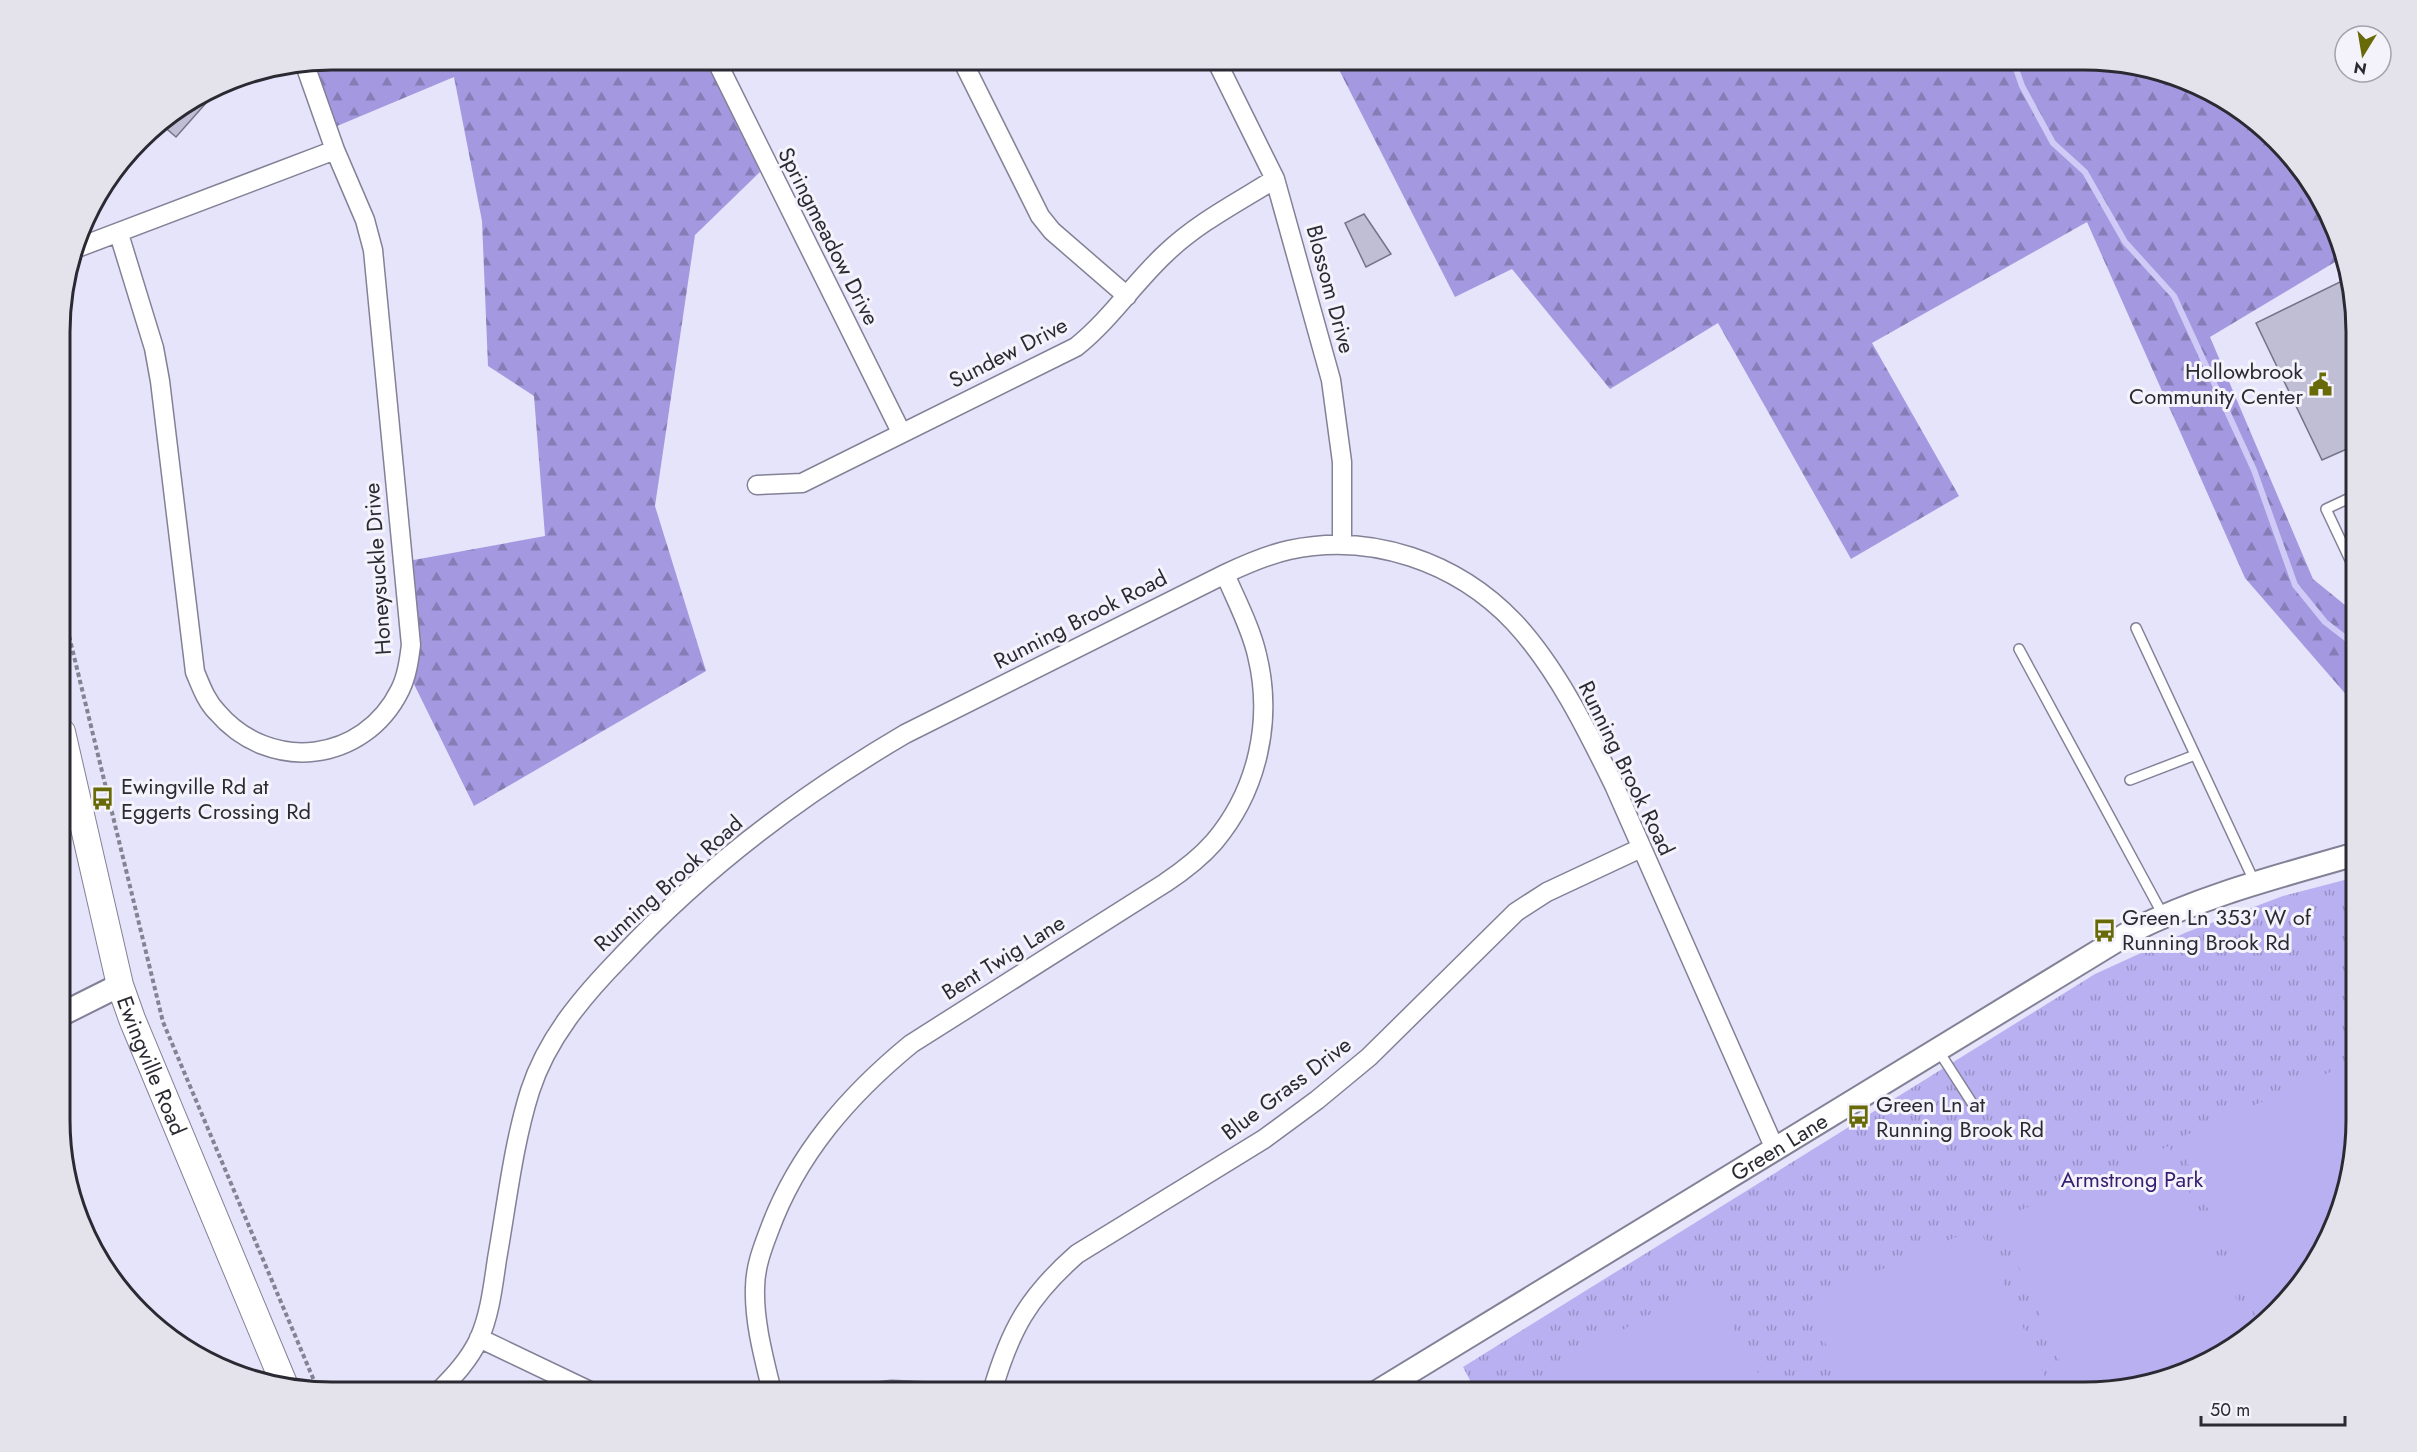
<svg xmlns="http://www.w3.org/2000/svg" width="2417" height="1452" font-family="Jost,sans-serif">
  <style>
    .grass { fill: url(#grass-tufts) }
    .forest { fill: url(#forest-firs) }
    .pitch { fill: #b9b0f2 }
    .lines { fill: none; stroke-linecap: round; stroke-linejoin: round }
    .stream { stroke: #cfcaf6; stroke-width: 6 }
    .building { fill: #c0bed4; stroke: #757387; stroke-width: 1.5 }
    .service-casing { stroke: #838196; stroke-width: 12 }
    .minor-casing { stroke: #838196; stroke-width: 21 }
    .tertiary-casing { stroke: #838196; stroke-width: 26 }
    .secondary-casing { stroke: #838196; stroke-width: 28 }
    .path { stroke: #848392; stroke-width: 4; stroke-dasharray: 4.5 3; stroke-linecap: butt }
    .service { stroke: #fff; stroke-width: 9 }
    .minor { stroke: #fff; stroke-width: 18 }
    .tertiary { stroke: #fff; stroke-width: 22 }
    .secondary { stroke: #fff; stroke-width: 26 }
    .labels { text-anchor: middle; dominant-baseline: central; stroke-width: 6; stroke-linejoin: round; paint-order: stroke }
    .street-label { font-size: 22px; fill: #2b2a32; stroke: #f4f3fc }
    .poi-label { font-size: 22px; fill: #2b2a32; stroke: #f4f3fc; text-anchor: start }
    .park-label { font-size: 22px; fill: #351d6f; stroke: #f4f3fc }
    .rim { fill: none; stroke: #2b2a32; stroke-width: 3 }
  </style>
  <defs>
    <pattern id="grass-tufts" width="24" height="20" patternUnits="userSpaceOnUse" patternTransform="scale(1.5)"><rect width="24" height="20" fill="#b9b0f2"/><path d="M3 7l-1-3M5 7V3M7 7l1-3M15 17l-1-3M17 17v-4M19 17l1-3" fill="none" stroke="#978fc5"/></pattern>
    <pattern id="forest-firs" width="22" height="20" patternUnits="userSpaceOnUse" patternTransform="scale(1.5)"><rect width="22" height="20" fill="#a499e0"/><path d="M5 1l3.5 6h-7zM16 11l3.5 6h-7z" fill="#867db6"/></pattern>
  </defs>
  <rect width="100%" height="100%" fill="#e6e4fb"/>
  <path class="grass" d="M2356,877V1137L2320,1256L2277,1312L2221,1355L2102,1391L1476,1392L1463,1367L2095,974L2187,932L2283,896Z"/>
  <path class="forest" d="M333,60H714L760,172L695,235L655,506L706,671L474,806L408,672V561L545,536L534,396L488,366L482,221L454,77L330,129L306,65Z
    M1334,60H2085L2155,69L2221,97L2311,181L2343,245L2345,256L2210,337L2313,579L2356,614V706L2245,578L2087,222L1872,343L1959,496L1851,559L1718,323L1610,389L1512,269L1455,297Z"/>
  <path class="pitch" d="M2349,1064L2356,1082V1137L2320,1256L2277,1312L2260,1326L2177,1139Z
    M2169,1146L2251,1332L2221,1355L2102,1391H2073L1998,1220Z
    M1979,1227L2051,1391L1847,1392L1807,1302Z
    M1707,1282L1769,1392H1536L1531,1382Z"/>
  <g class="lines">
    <path class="stream" d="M2013,60L2022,86L2053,143L2085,172L2125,242L2174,296L2254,470L2295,585L2325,622L2356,646
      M365,63L372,60"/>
  </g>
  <path class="building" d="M222,85L176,137L160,123Z
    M1364,214L1391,254L1366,267L1345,223Z
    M2346,279L2352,293L2356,315V445L2322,460L2256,323Z"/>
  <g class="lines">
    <defs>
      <path id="service" d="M2356,495L2326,509L2351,562L2356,559
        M2136,628L2255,883
        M2019,649L2163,915
        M2130,780L2195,755
        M1938,1050L1974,1106"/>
      <path id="minor" d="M716,60L901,432
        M962,60L1040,216L1052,231L1127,296
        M1216,60L1275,179L1331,380L1342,462V545
        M119,234L154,348L160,381L195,672C201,686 206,701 217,712C270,774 364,763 400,690C407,676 409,660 411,645L373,250L365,220L335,150L305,65
        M77,248L335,150
        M757,485L802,483L1076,347C1110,320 1134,283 1165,254C1197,223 1238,202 1275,179
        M479,1338L592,1392
        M438,1392C454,1376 469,1360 479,1339C490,1314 493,1286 497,1259C507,1203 513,1145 530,1091C547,1038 583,996 621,957C703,869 801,795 905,734L1225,574C1246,564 1267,555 1289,550C1371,532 1457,562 1514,622C1556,667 1587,730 1614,785L1775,1149
        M772,1392C764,1358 754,1323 755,1288C755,1268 762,1249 769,1231C797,1154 849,1095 911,1044L1165,883C1183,871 1200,858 1214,842C1258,790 1273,720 1257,655C1251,628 1236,600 1225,574
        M876,1392L892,1390L935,1392
        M992,1392C1010,1330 1028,1297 1077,1254L1264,1139L1317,1100L1369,1057L1516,912L1547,892L1641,848"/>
      <g id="tertiary">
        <path d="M62,1014L120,985"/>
        <path id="s1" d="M1377,1392L2132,931C2204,895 2280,876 2356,854"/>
      </g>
      <g id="secondary">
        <path id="s2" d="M62,732L120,985L132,1019L285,1386"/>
      </g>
    </defs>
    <use href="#service" class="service-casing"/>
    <use href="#minor" class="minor-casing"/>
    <use href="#tertiary" class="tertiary-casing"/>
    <use href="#secondary" class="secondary-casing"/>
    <path class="path" d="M62,607L163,1022L318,1390"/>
    <use href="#service" class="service"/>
    <use href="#minor" class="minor"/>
    <use href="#tertiary" class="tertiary"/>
    <use href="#secondary" class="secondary"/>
  </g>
  <defs>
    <symbol id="civic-bare" viewBox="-9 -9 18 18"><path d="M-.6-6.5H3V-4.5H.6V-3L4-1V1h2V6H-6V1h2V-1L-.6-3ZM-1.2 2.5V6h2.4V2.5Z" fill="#686907" stroke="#f4f3fc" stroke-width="2.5" paint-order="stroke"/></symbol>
    <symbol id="bus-bare" viewBox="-9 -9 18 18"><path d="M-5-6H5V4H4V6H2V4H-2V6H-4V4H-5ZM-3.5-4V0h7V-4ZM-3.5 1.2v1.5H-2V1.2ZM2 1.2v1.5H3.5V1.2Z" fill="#686907" stroke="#f4f3fc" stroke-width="2.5" paint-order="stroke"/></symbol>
  </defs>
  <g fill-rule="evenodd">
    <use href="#civic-bare" x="2304" y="368" width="33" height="33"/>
    <use href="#bus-bare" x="86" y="782" width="33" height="33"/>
    <use href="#bus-bare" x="2088" y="914" width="33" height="33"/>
    <use href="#bus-bare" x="1842" y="1100" width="33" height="33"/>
  </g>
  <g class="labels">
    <g class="street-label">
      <text transform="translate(829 236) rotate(63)">Springmeadow Drive</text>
      <text transform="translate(1331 289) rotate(75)">Blossom Drive</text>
      <text transform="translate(1008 352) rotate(-27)">Sundew Drive</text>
      <text transform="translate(377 569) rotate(-94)">Honeysuckle Drive</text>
      <text transform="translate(1080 619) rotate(-27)">Running Brook Road</text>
      <text transform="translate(1627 768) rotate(64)">Running Brook Road</text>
      <text transform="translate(668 883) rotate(-42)">Running Brook Road</text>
      <text transform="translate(1003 957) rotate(-32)">Bent Twig Lane</text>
      <text stroke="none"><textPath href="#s2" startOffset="346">Ewingville Road</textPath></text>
      <text transform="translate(1286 1088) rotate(-37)">Blue Grass Drive</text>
      <text stroke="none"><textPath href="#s1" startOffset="471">Green Lane</textPath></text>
    </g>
    <g class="poi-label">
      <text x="2303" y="371" text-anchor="end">Hollowbrook<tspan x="2303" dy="25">Community Center</tspan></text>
      <text x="121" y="786">Ewingville Rd at<tspan x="121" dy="25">Eggerts Crossing Rd</tspan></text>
      <text x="2122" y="917">Green Ln 353' W of<tspan x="2122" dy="25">Running Brook Rd</tspan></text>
      <text x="1876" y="1104">Green Ln at<tspan x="1876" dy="25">Running Brook Rd</tspan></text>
    </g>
    <g class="park-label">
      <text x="2132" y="1179">Armstrong Park</text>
    </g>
  </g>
  <path d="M0 0H2417V1452H0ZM332 70H2084A262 262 0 0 1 2346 332V1120A262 262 0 0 1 2084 1382H332A262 262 0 0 1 70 1120V332A262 262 0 0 1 332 70Z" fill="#e4e3ec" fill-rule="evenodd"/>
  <path class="rim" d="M332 70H2084A262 262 0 0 1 2346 332V1120A262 262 0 0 1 2084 1382H332A262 262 0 0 1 70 1120V332A262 262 0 0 1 332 70Z"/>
  <g transform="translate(2363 54) rotate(191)"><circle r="28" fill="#f4f3fc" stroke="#a4a3ab" stroke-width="1.5"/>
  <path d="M0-4.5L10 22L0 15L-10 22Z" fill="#686907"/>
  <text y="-9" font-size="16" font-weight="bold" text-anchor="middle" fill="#2b2a32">N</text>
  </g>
  <path d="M2201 1416v9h144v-9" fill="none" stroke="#2b2a32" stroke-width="3"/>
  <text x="2210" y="1416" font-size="18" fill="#2b2a32" stroke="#f4f3fc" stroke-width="4.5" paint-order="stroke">50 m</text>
</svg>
